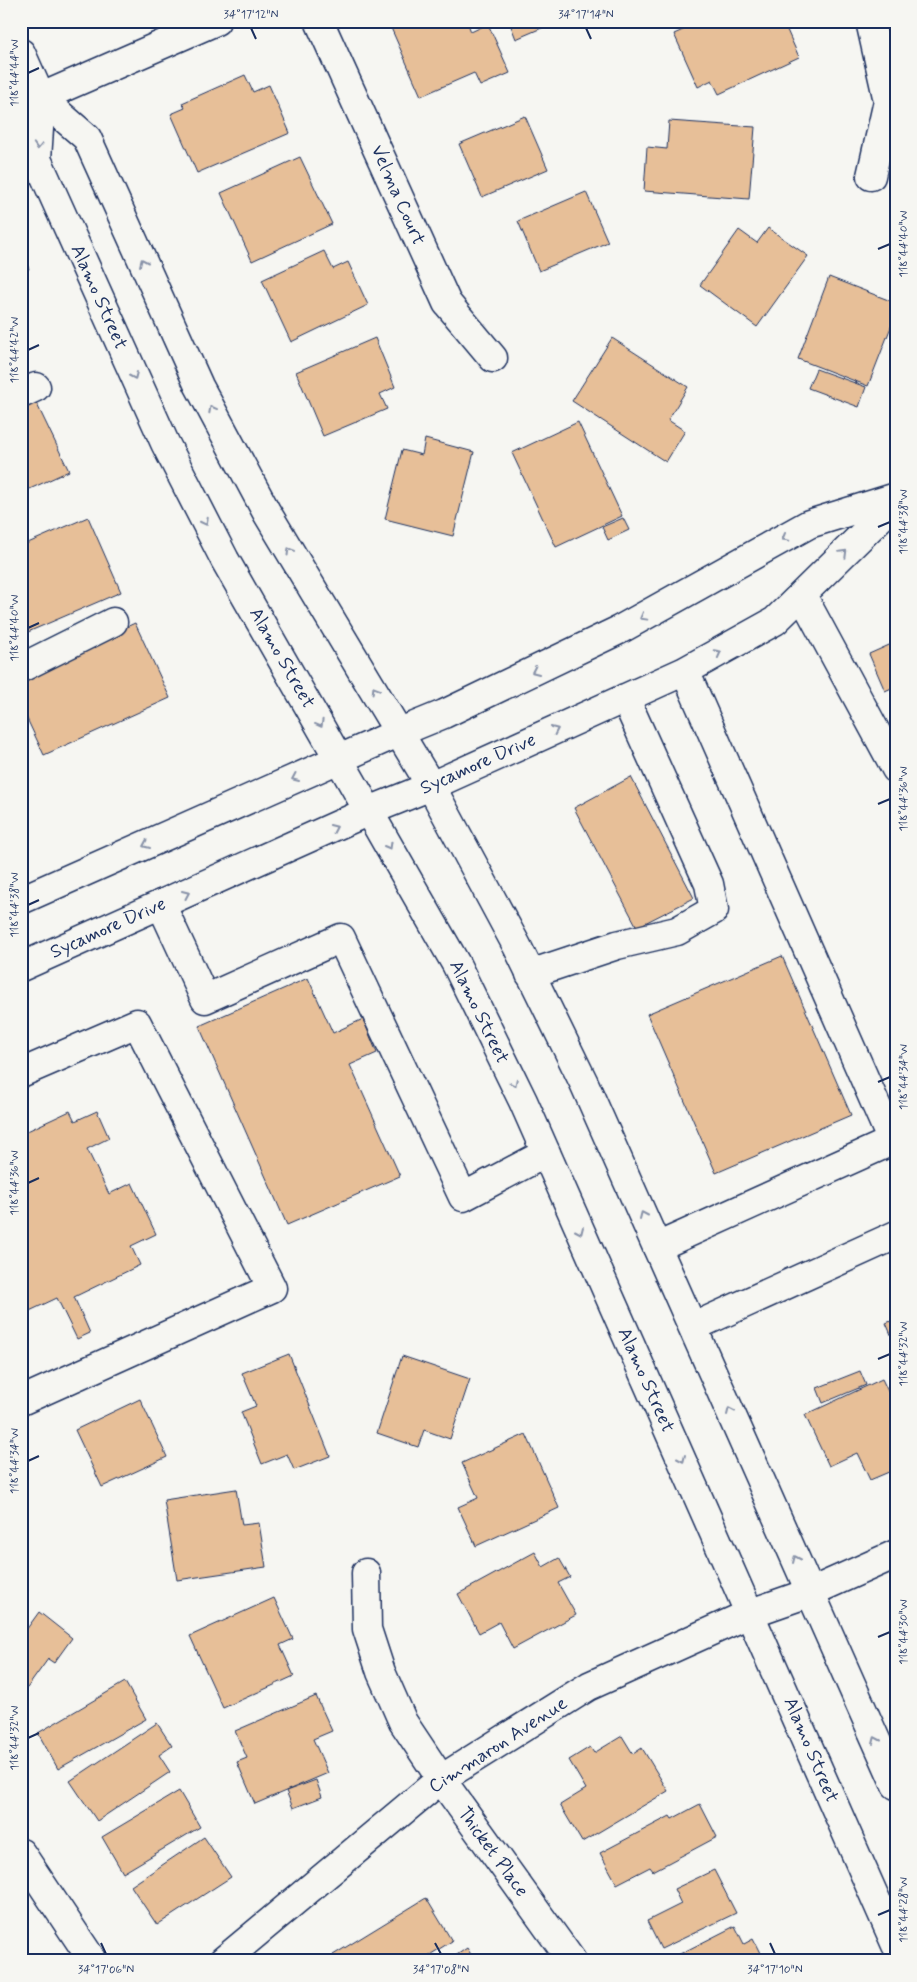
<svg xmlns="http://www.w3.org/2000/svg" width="917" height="1982" font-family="Mynerve,sans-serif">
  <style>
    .building { fill: #e7bf98; stroke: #1b2f5e }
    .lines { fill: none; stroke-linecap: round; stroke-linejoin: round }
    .minor-casing { stroke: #1b2f5e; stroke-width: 31 }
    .major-casing { stroke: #1b2f5e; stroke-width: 31 }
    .minor { stroke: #f6f6f2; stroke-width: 28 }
    .major { stroke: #f6f6f2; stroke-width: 28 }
    .oneway { stroke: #8892a8 }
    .ticks { fill: none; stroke: #1b2f5e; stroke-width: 2 }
    .labels { text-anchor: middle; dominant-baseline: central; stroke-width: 4; stroke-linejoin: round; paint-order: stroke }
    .street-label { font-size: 19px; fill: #1b2f5e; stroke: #f6f6f2 }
    .neatline { fill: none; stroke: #1b2f5e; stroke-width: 2 }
    .ticks-label { font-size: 12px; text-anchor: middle; fill: #1b2f5e }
  </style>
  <rect width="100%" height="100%" fill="#f6f6f2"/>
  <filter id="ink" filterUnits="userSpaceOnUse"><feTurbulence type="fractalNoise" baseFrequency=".02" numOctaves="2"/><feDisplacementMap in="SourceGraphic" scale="10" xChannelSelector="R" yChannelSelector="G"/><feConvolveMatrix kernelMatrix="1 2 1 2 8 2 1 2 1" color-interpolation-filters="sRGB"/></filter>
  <g filter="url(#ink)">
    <path class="building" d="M388,21H467L471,32L488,24L510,73L480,86L474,73L421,96Z
      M509,21H558L516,39Z
      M703,21H783L799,57L719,94L712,80L698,87L674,34Z
      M245,75L253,92L269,85L290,133L197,173L171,114L185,108L182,103Z
      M525,116L548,169L482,197L459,144Z
      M669,121L755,127L749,199L644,191L647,147L667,149Z
      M300,157L332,224L252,261L221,193Z
      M586,192L608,242L539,271L518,221Z
      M768,228L808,256L757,327L700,285L739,230L757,243Z
      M21,251L29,269L21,273Z
      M324,251L333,269L348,262L368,305L291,342L262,280Z
      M829,277L896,303V314L868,386L798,359Z
      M375,338L395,387L380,394L387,409L323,436L296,372Z
      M612,338L688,387L668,420L685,431L666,462L572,401Z
      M816,369L866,387L859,407L808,388Z
      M33,396L69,471L21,493V402Z
      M578,422L622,516L556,547L512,453Z
      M425,439L474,452L453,536L385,519L402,450L422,455Z
      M88,517L121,592L21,635V546Z
      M623,518L629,530L608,540L602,527Z
      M135,623L170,698L44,755L21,706V675Z
      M896,642V686L885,691L869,654Z
      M631,777L694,898L637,927L574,808Z
      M782,956L851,1115L716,1173L647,1014Z
      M308,978L333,1033L363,1019L377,1053L350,1065L400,1176L287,1225L199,1026Z
      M70,1111L75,1121L97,1111L109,1138L87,1149L109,1194L132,1183L156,1234L131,1246L140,1265L74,1297L90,1333L77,1339L57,1298L21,1315V1134Z
      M896,1319V1346L886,1323Z
      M289,1354L330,1456L294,1470L287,1454L262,1464L241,1412L256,1406L242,1373Z
      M402,1356L470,1379L450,1439L424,1430L418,1447L377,1433Z
      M860,1371L866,1385L823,1403L817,1388Z
      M882,1379L896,1408V1469L870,1480L857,1453L829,1466L805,1415Z
      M140,1399L167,1457L102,1487L75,1430Z
      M526,1434L559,1508L476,1546L458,1507L478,1498L462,1463Z
      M236,1489L242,1525L259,1523L266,1567L177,1580L164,1500Z
      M535,1552L543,1567L559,1558L570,1577L558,1583L576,1615L513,1649L499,1622L479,1633L458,1594Z
      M21,1584L28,1590L21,1598Z
      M274,1598L293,1639L280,1645L294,1676L223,1708L190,1636Z
      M39,1612L72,1638L54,1663L48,1659L25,1691L21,1689V1637Z
      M125,1682L146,1719L58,1769L38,1733Z
      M316,1696L332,1731L313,1739L328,1773L255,1804L237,1762L247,1758L235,1731Z
      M157,1723L172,1746L159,1755L170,1772L97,1821L70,1781Z
      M622,1736L633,1754L642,1748L668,1791L582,1842L560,1805L586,1789L569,1760L590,1747L594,1753Z
      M316,1780L322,1797L293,1808L286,1791Z
      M179,1791L200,1827L123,1873L102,1837Z
      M700,1804L717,1837L653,1871L650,1867L617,1884L600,1853L670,1816L672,1819Z
      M204,1837L231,1877L157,1925L131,1886Z
      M714,1870L736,1913L661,1949L647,1921L681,1904L674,1889Z
      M426,1898L452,1941L420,1961H336L333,1955Z
      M735,1926L744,1944L753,1939L763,1959L759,1961H666Z
      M467,1948L475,1961H448Z"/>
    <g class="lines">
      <defs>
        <path id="minor" d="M319,21L447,303L493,358
          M870,21L888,101L871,176
          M21,106L216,21
          M21,394L36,387
          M802,595L896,769
          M21,668L113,622
          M400,732L444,714L619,630L809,524L896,497
          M431,786L685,671L775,621L896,502
          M161,904L205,999L341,938L463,1197L546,1153
          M530,974L617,945L677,931L714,910L709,884L625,698
          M21,1073L137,1023L272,1288L21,1401
          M657,1247L892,1141L685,671
          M693,1327L896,1235
          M366,1573L367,1629L381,1672L403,1722L441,1779L572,1961
          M21,1853L93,1961
          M223,1961L441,1779L589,1686L751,1613L811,1592L896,1554"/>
        <path id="major" d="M21,53L41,98L87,138L199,386L267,513L431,786L517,946L584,1083L896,1785
          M41,98L37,159L165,443L225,560L456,964L523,1101L896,1945
          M21,900L400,732
          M21,967L369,811L431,786"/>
      </defs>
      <use href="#minor" class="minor-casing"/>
      <use href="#major" class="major-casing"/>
      <use href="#minor" class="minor"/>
      <use href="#major" class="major"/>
    </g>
    <defs><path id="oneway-chevron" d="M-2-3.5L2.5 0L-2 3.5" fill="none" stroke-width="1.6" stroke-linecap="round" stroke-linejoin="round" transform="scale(1.25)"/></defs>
    <g class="oneway">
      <use href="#oneway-chevron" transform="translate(38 146) rotate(93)"/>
      <use href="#oneway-chevron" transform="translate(143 262) rotate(-114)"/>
      <use href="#oneway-chevron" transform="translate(134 376) rotate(66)"/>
      <use href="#oneway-chevron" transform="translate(212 409) rotate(-118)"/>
      <use href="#oneway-chevron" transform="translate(205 522) rotate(63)"/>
      <use href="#oneway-chevron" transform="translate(785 538) rotate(151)"/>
      <use href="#oneway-chevron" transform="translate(290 551) rotate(-121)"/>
      <use href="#oneway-chevron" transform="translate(844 553) rotate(-45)"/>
      <use href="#oneway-chevron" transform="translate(643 617) rotate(151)"/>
      <use href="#oneway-chevron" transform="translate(718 653) rotate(-28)"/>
      <use href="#oneway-chevron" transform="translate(535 671) rotate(155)"/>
      <use href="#oneway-chevron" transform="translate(375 690) rotate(-121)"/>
      <use href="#oneway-chevron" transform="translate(320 724) rotate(61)"/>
      <use href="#oneway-chevron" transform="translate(555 730) rotate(-25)"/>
      <use href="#oneway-chevron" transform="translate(295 778) rotate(156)"/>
      <use href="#oneway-chevron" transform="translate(334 828) rotate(-25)"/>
      <use href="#oneway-chevron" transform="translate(146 845) rotate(156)"/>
      <use href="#oneway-chevron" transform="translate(389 846) rotate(60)"/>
      <use href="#oneway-chevron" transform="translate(186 894) rotate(-24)"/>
      <use href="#oneway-chevron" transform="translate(514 1083) rotate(64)"/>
      <use href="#oneway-chevron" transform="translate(643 1215) rotate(-114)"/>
      <use href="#oneway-chevron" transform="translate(580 1231) rotate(66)"/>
      <use href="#oneway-chevron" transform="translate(730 1411) rotate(-114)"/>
      <use href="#oneway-chevron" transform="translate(682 1459) rotate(66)"/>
      <use href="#oneway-chevron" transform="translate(796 1559) rotate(-114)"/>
      <use href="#oneway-chevron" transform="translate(876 1740) rotate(-114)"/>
    </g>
  </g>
  <path class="ticks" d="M251,28L256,39M586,28L591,39M28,73L39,68M878,249L890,244M28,350L39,345M878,527L890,522M28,628L39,623M878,804L890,799M28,905L39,900M878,1082L890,1077M28,1183L39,1178M878,1359L890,1354M28,1461L39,1456M878,1637L890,1632M28,1738L39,1733M878,1915L890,1910M101,1943L106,1954M435,1943L441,1954M770,1943L775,1954"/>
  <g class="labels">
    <g class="street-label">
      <text transform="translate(398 195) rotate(66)">Velma Court</text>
      <text transform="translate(99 297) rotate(66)">Alamo Street</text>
      <text transform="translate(282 658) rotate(60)">Alamo Street</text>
      <text transform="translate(478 764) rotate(-24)">Sycamore Drive</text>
      <text transform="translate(108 928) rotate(-24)">Sycamore Drive</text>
      <text transform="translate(479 1012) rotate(64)">Alamo Street</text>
      <text transform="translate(646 1380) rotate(66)">Alamo Street</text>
      <text transform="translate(498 1745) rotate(-33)">Cimmaron Avenue</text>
      <text transform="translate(811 1750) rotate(67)">Alamo Street</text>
      <text transform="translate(493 1852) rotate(54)">Thicket Place</text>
    </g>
  </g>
  <rect width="917" height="1982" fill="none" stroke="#f6f6f2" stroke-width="55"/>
  <rect x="28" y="28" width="862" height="1926" class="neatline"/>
  <g class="ticks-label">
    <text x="251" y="18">34°17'12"N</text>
    <text x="586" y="18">34°17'14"N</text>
    <text transform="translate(14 73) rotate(-90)" y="4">118°44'44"W</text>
    <text transform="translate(903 244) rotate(-90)" y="4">118°44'40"W</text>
    <text transform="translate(14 350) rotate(-90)" y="4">118°44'42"W</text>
    <text transform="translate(903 522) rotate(-90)" y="4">118°44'38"W</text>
    <text transform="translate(14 628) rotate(-90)" y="4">118°44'40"W</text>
    <text transform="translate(903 799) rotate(-90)" y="4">118°44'36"W</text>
    <text transform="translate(14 905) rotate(-90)" y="4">118°44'38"W</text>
    <text transform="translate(903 1077) rotate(-90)" y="4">118°44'34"W</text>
    <text transform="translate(14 1183) rotate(-90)" y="4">118°44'36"W</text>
    <text transform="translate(903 1354) rotate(-90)" y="4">118°44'32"W</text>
    <text transform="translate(14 1461) rotate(-90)" y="4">118°44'34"W</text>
    <text transform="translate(903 1632) rotate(-90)" y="4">118°44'30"W</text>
    <text transform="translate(14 1738) rotate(-90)" y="4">118°44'32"W</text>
    <text transform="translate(903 1910) rotate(-90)" y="4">118°44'28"W</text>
    <text x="106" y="1973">34°17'06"N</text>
    <text x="441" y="1973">34°17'08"N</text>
    <text x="775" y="1973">34°17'10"N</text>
  </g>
</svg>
